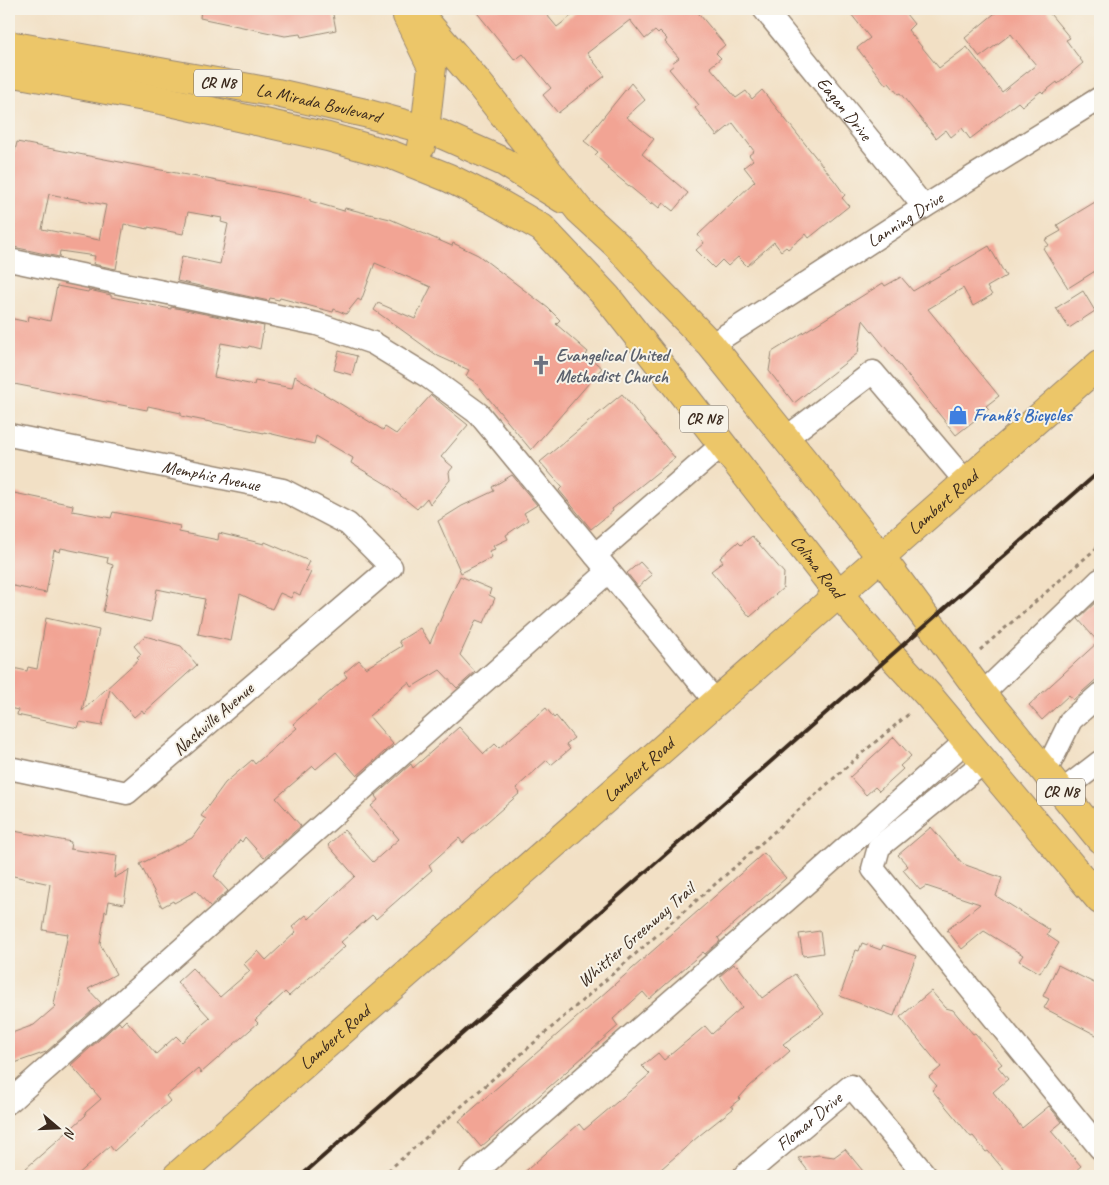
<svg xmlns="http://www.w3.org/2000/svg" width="1109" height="1185" font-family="Caveat,sans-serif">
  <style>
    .building { fill: #f2a494; fill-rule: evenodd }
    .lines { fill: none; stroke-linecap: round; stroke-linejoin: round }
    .minor-casing { stroke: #968572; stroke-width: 25 }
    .major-casing { stroke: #968572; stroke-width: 30 }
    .path { stroke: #968572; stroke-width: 3; stroke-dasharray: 4 4; stroke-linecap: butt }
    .minor { stroke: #fff; stroke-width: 22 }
    .major { stroke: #ecc669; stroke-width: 28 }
    .rail { stroke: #3b2a1e; stroke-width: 4 }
    .labels { text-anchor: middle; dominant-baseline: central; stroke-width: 4; stroke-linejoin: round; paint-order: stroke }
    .shield { fill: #f7f3e8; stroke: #73665b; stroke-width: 1 }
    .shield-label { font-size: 16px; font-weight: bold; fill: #3b2a1e }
    .street-label { font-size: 18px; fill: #3b2a1e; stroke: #f7f3e8 }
    .worship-label { font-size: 18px; font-weight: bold; fill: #5b616d; stroke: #f7f3e8; text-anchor: start }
    .shop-label { font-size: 18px; font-weight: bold; fill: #366cbe; stroke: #f7f3e8; text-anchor: start }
  </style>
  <rect width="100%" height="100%" fill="#f7f3e8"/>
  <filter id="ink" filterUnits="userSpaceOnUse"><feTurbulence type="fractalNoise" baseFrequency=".02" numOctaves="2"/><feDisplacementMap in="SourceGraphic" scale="10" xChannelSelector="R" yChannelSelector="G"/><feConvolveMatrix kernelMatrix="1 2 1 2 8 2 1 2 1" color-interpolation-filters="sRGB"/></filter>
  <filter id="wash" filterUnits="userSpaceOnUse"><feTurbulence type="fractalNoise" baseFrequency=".0096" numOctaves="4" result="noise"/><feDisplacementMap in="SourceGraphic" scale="20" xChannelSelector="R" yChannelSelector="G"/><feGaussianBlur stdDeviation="1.12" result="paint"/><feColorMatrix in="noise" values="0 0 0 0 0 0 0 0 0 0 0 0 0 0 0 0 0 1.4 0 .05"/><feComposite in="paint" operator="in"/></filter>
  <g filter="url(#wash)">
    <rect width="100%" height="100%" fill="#f2e0c5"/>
    <g id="blocks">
      <path class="building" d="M201,9H332L336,30L301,37L300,34L285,36L200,18Z
        M474,9H542L557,27L580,9H695L725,45L716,53L721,58L710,67L736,98L746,91L752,99L762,90L834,180L845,195L842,198L849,206L809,238L806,234L788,249L786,247L781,251L774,242L747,266L738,257L728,266L722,260L714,268L696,250L704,243L698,235L755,181L744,167L753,160L749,155L754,151L733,123L717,136L695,108L699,105L669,69L674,65L672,63L679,58L665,42L667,39L660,32L658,34L655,31L645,39L630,20L587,53L605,76L558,113L543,95L551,88L523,54L515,60Z
        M847,9H902L914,24L908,30L939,68L967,47L1002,92L1036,65L1011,34L980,57L965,38L1000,9H1046L1070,38L1066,40L1083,63L1058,84L1057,82L1043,93L1041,91L1022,106L1018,102L970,139L962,128L951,137L946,130L936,138L900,93L898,94L889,83L886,85L857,48L870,38Z
        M631,83L645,100L626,117L654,139L642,154L688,193L673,211L663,203L659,208L652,202L651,204L607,168L608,167L595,155L598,152L584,141Z
        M17,142L310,199V201L344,211L345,208L390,219L452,246L453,243L478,255L548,308L560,320L556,324L588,352L586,355L602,368L531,450L475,382L466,376L469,370L438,356L374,310L378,303L415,319L431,287L375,263L361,301L358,299L346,314L334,309L333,312L280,298L279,300L270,298L269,301L177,281L182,256L220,264L228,224L221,222L222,218L188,212L183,234L148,227V229L124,224L116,269L93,264L95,256L60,251L59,257L9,246V149L15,151ZM49,194L106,205L99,240L42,229Z
        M1100,199V268L1068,288L1043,248L1049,245L1045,240L1061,231L1057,225Z
        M989,246L1006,276L987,287L992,295L973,306L963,288L928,309L999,396L986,406L989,409L956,435L863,320L858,353L794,403L769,371L772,352L883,283L885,286L901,277L913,291Z
        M57,286L88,292L89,290L111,295V297L171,309V307L264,326L260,349L249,346L248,348L221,343L214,377L254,385L255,381L292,388L295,376L383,430L385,427L396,434L431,395L468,425L441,457L453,467L449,472L450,480L430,504L427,498L417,509L386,484L351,463L353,458L316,436L314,444L264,432V433L181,416V413L148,406L147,410L9,383V318L28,322L29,316L50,321Z
        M1083,291L1095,311L1069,328L1056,308Z
        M339,351L357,356L352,375L334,370Z
        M622,394L675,458L612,509L613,511L591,529L559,490L562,487L540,462Z
        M512,475L537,505L524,513L528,520L506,535L508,539L493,546L495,549L489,551L492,557L461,573L438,521L462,506L494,491L492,487Z
        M9,492L73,505L72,511L111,518L113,512L180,526L179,532L218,540L219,533L264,544L265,542L309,561L305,570L311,572L300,595L294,592L291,598L280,593L272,609L240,594L231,641L198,634L205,599L157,589L151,622L103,612L113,565L107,563L108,558L61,548L60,552L54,550L46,593L9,585Z
        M752,536L784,573L783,588L750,617L711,571L723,562L720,558L738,542L741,545Z
        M640,562L652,575L638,587L627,573Z
        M460,576L491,589L489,595L495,598L484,623L476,620L460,655L475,672L457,688L440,670L412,687L409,682L369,716L393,744L357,776L336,752L316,769L313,766L276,798L301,826L264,858L245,837L242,842L240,840L214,876L228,891L210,906L196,891L174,903L173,901L162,907L140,864L192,838L206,819L201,816L225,783L252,760L255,764L297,728L293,724L347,677L344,673L359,660L366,668L402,646L399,641L420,628L430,643Z
        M1100,598V676L1073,700L1069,695L1042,720L1029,705L1098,642L1078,619Z
        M46,618L99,630L82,711L139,659L137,657L141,654L134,646L145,636L181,646L197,665L144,713L142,710L134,717L110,689L102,726L80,722L78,728L17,715L18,710L9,708V679H11L13,668L27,671L28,667L37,669Z
        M546,708L554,718L556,716L574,738L566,744L570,749L551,765L547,760L516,788L520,793L463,843L459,838L429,865L432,870L376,919L372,915L341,942L345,946L289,996L285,992L255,1020L258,1023L201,1073L198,1069L166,1096L170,1101L114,1151L110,1146L76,1176H17L74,1126L86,1115L85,1113L101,1099L71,1065L119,1022L121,1025L126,1020L156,1054L176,1036L182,1042L210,1018L177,982L192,968L220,997L250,971L244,964L258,951L266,960L296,932L292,927L306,915L309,919L355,876L328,845L344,830L373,862L399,839L371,806L378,800L375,796L411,764L413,768L459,727L484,754L495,744L499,748Z
        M894,737L911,756L900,766L903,769L879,791L875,787L866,795L850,777Z
        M931,827L963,864L1002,878L996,896L1050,930L1047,935L1059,943L1040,973L1019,961L1023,955L984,931L962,949L947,930L980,904L926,886L920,890L903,870L908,866L898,855Z
        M9,830L71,842L70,849L117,856L114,878L129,870L124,904L109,901L107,912L105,911L100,944L116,974L88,989L101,1003L46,1052L9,1065V1034L34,1025L56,1006L54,1004L68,934L43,930L50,884L9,875Z
        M764,853L786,878L718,938L720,941L705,954L703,952L649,999L643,992L613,1019L618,1026L481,1147L459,1121Z
        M820,931L823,953L803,956L799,934Z
        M862,943L881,950L883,945L916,956L894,1016L840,996L856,950L859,951Z
        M734,964L735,966L737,965L762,998L795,974L824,1014L783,1044L790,1051L749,1087L739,1098L740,1099L731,1106L734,1108L700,1135L653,1176H520L579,1124L584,1130L650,1074L642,1066L658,1053L664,1060L705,1026L712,1034L742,1007L720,976Z
        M1058,965L1100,986V1037L1044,1008L1049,999L1043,996Z
        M931,991L946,1008L953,1010L973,1034L975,1033L1002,1064L998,1067L1008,1079L993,1092L1022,1128L1049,1106L1062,1122L1051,1131L1081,1166L1069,1176H1009L988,1151L986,1152L973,1136L971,1137L932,1090L937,1086L929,1077L941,1067L900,1017Z
        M845,1149L867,1176H812L798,1158L819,1155L834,1157Z"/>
    </g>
  </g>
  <g filter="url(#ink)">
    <use href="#blocks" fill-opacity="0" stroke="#968572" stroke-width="1"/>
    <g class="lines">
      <defs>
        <g id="minor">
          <path id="s1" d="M764,9L924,207"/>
          <path d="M9,260L317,324L373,343L427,376L479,414L716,702"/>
          <path id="s2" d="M711,345L924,207L1100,98"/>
          <path id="s3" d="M9,435L283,490L348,524L391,567L127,793L9,768"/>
          <path d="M786,438L873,372L966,482"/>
          <path d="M595,555L723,444"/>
          <path d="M982,694L1100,580"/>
          <path d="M984,762L879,847L873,869L1100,1148"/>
          <path d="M1045,773L1071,720L1100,694"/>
          <path d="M1061,792L1100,762"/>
          <path d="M9,1102L608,572"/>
          <path d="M471,1176L820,871L966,741"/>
          <path id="s4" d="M744,1176L851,1086L926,1176"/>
        </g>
        <g id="major">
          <path d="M415,9L476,80L579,210L617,245L654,286L711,345L881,557L982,694L1100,839"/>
          <path d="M407,16L432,67L425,130L421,146"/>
          <path id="s5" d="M9,45L277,93L365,113L441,134L504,162L563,199"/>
          <path id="s6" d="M9,72L166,101L328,137L392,155L449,178L493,200L542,228L607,297L839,594L891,655L929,696L1100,900"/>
          <path id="s7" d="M177,1176L1100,364"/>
        </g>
      </defs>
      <use href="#minor" class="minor-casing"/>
      <use href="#major" class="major-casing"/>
      <path class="path" d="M980,650L1100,545
        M382,1176L737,865L861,754L910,713"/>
      <use href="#minor" class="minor"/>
      <use href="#major" class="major"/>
      <path class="rail" d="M301,1176L1100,471"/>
    </g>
  </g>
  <defs>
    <symbol id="church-bare" viewBox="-9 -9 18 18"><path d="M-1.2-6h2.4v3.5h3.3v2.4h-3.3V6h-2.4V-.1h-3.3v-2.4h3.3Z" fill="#6b7280" stroke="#f7f3e8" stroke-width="2.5" paint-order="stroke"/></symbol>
    <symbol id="shop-bare" viewBox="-9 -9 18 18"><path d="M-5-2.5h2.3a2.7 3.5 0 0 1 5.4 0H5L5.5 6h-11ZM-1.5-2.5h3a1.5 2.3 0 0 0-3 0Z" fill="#3f7fe0" stroke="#f7f3e8" stroke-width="2.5" paint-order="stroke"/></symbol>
  </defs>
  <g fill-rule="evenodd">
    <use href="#church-bare" x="527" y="351" width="28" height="28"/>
    <use href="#shop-bare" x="944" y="401" width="28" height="28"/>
  </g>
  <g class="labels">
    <g class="shield">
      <rect x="194" y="69.5" width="48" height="27" rx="4"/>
      <rect x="680" y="405.5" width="48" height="27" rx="4"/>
      <rect x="1037" y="778.5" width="48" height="27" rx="4"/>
    </g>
    <g class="shield-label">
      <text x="218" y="83">CR N8</text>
      <text x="704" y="419">CR N8</text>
      <text x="1061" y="792">CR N8</text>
    </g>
    <g class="street-label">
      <text stroke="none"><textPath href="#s5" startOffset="315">La Mirada Boulevard</textPath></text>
      <text stroke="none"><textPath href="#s1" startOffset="128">Eagan Drive</textPath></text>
      <text stroke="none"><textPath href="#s2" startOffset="231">Lanning Drive</textPath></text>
      <text stroke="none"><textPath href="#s3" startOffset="206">Memphis Avenue</textPath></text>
      <text stroke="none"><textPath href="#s7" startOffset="1020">Lambert Road</textPath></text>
      <text stroke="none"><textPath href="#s6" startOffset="996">Colima Road</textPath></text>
      <text transform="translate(213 719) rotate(-41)">Nashville Avenue</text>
      <text stroke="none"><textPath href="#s7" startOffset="615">Lambert Road</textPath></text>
      <text transform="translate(636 935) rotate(-41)">Whittier Greenway Trail</text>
      <text stroke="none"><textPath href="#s7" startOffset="210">Lambert Road</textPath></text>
      <text stroke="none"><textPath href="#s4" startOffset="85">Flomar Drive</textPath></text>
    </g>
    <g class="worship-label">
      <text x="556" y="355">Evangelical United<tspan x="556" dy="21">Methodist Church</tspan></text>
    </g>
    <g class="shop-label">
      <text x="973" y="415">Frank's Bicycles</text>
    </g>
  </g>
  <rect width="1109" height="1185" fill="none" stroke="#f7f3e8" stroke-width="30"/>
  <g transform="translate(58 1128) rotate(109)" stroke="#f7f3e8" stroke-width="4" paint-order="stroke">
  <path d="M0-4L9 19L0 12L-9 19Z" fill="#3b2a1e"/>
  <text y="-8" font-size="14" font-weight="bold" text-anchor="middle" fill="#3b2a1e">N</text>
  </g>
</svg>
